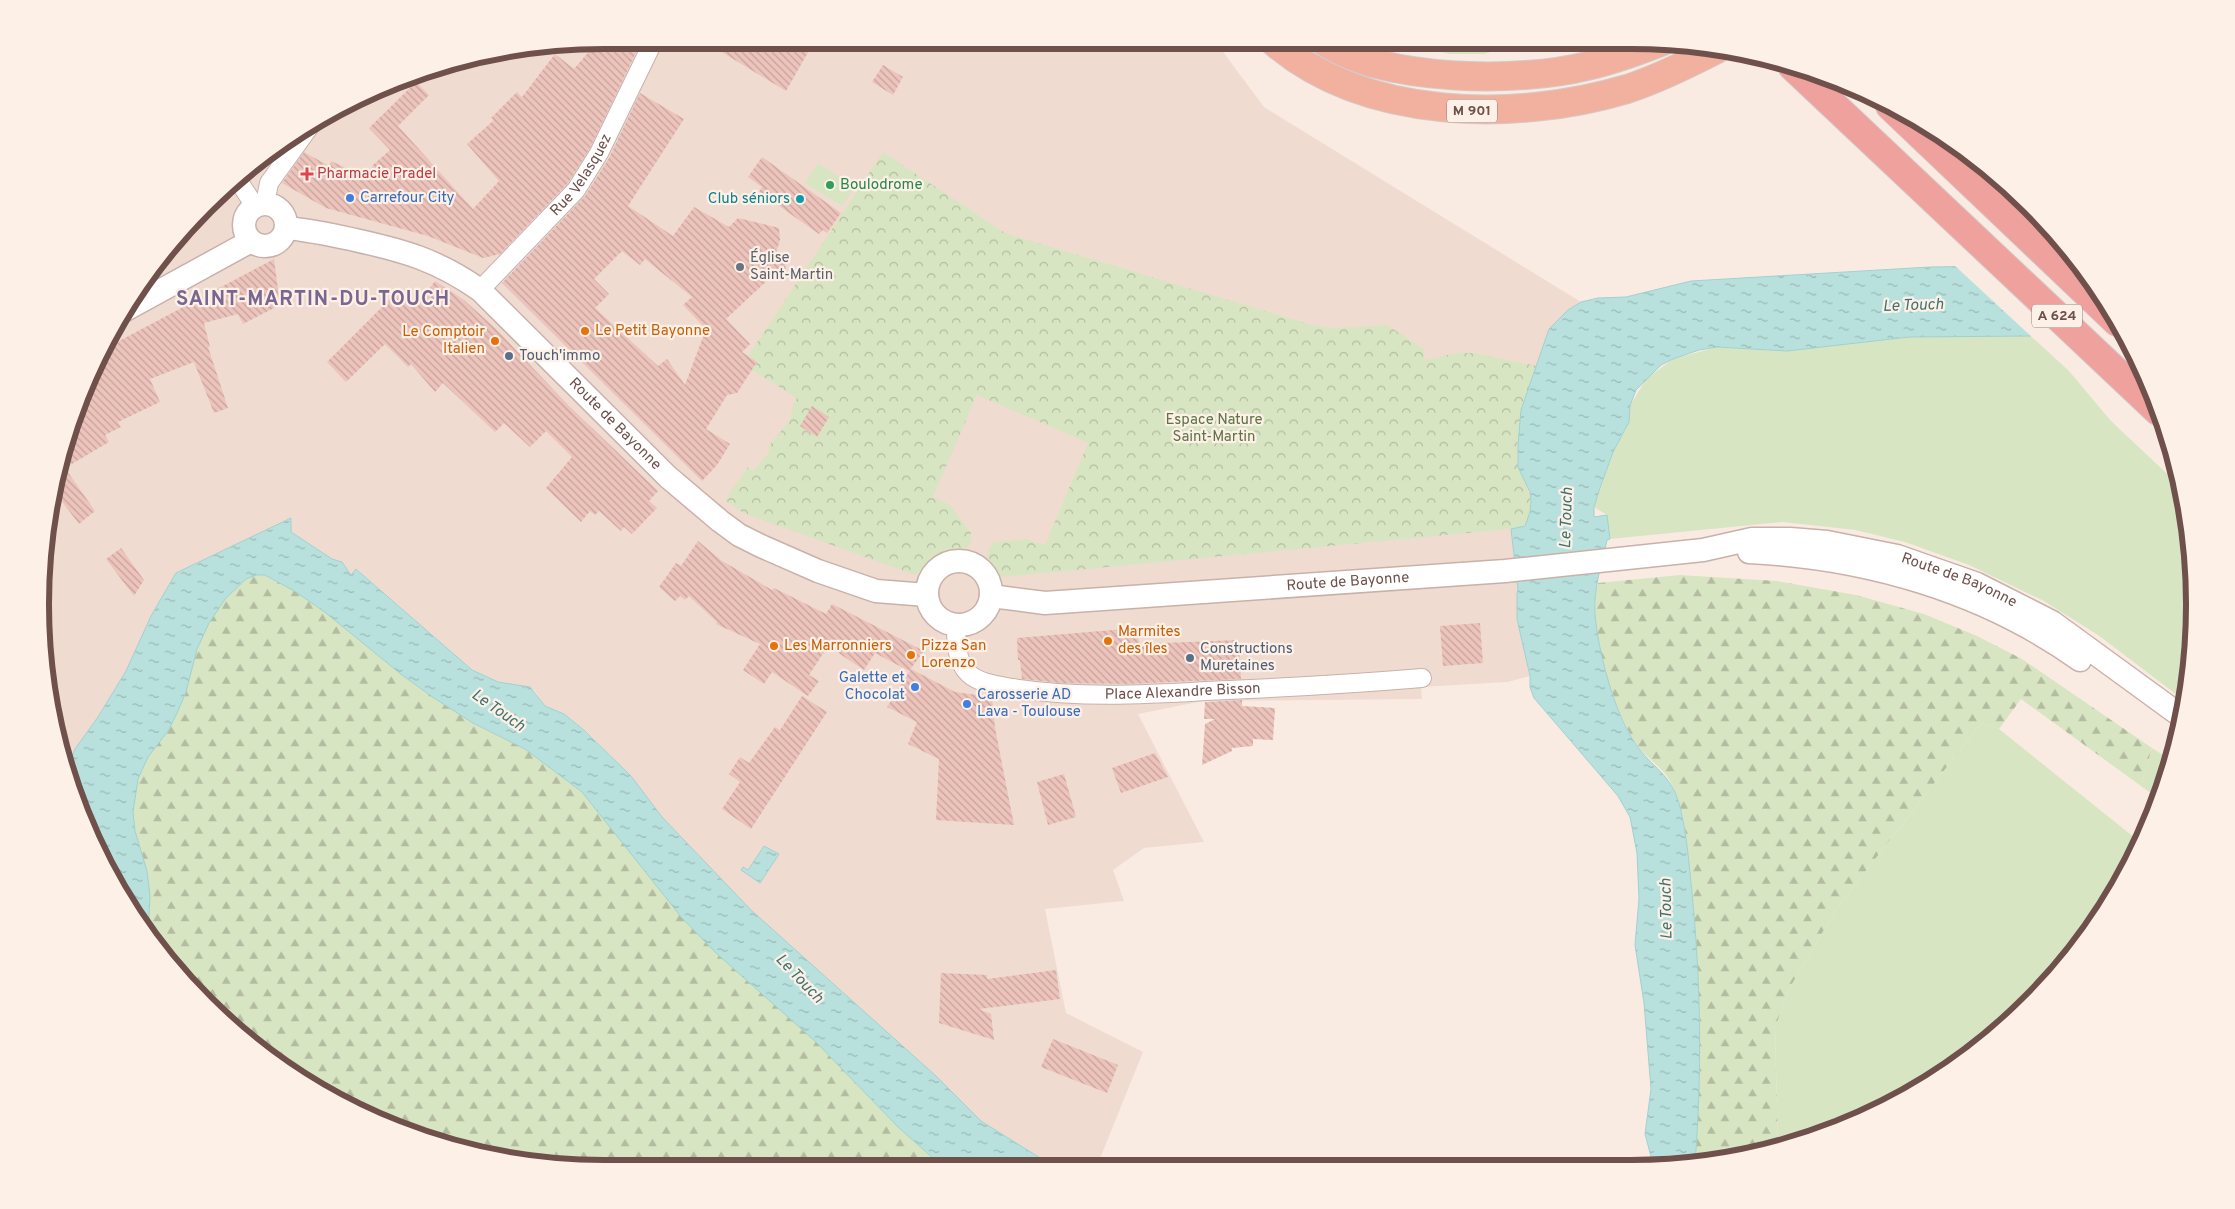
<svg xmlns="http://www.w3.org/2000/svg" width="2235" height="1209" font-family="Overpass,sans-serif">
  <style>
    .residential { fill: #f0dbd1 }
    .green { fill: #d8e5c2 }
    .forest { fill: url(#forest-firs) }
    .park { fill: url(#park-crowns) }
    .water { fill: url(#water-ripples); stroke: #9fd2cf }
    .pier { fill: #faebe2 }
    .building { fill: url(#building-back-hatch); fill-rule: evenodd }
    .lines { fill: none; stroke-linecap: round; stroke-linejoin: round }
    .minor-casing { stroke: #c9b1aa; stroke-width: 20 }
    .tertiary-casing { stroke: #c9b1aa; stroke-width: 25 }
    .trunk-casing { stroke: #d4cac9; stroke-width: 30 }
    .motorway-casing { stroke: #d4cac9; stroke-width: 30 }
    .minor { stroke: #fff; stroke-width: 18 }
    .tertiary { stroke: #fff; stroke-width: 22 }
    .trunk { stroke: #f1b19e; stroke-width: 28 }
    .motorway { stroke: #efa19d; stroke-width: 28 }
    .health-dot { fill: #e0444e; stroke: #fdf0e7; stroke-width: 2 }
    .leisure-dot { fill: #2e9e5b; stroke: #fdf0e7; stroke-width: 2 }
    .shop-dot { fill: #3f7fe0; stroke: #fdf0e7; stroke-width: 2 }
    .culture-dot { fill: #0f9aa8; stroke: #fdf0e7; stroke-width: 2 }
    .worship-dot { fill: #6b7280; stroke: #fdf0e7; stroke-width: 2 }
    .food-dot { fill: #e8710a; stroke: #fdf0e7; stroke-width: 2 }
    .service-dot { fill: #5c6f8a; stroke: #fdf0e7; stroke-width: 2 }
    .labels { text-anchor: middle; dominant-baseline: central; stroke-width: 4.5; stroke-linejoin: round; paint-order: stroke }
    .shield { fill: #fdf0e7; stroke: #9a807a; stroke-width: 1 }
    .shield-label { font-size: 14px; font-weight: bold; fill: #6f504b }
    .street-label { font-size: 15px; fill: #6f504b; stroke: #fdf0e7 }
    .health-label { font-size: 15px; fill: #be3a42; stroke: #fdf0e7; text-anchor: start }
    .leisure-label { font-size: 15px; fill: #27864d; stroke: #fdf0e7; text-anchor: start }
    .shop-label { font-size: 15px; fill: #366cbe; stroke: #fdf0e7; text-anchor: start }
    .culture-label { font-size: 15px; fill: #0d838f; stroke: #fdf0e7; text-anchor: end }
    .worship-label { font-size: 15px; fill: #5b616d; stroke: #fdf0e7; text-anchor: start }
    .food-label { font-size: 15px; fill: #c56008; stroke: #fdf0e7; text-anchor: start }
    .service-label { font-size: 15px; fill: #4e5e75; stroke: #fdf0e7; text-anchor: start }
    .park-label { font-size: 15px; fill: #5d7444; stroke: #fdf0e7 }
    .water-label { font-size: 16px; font-style: italic; fill: #407370; stroke: #fdf0e7 }
    .district-label { font-size: 20px; font-weight: bold; letter-spacing: 1px; fill: #7a6791; stroke: #fdf0e7 }
    .rim { fill: none; stroke: #6f504b; stroke-width: 6 }
  </style>
  <defs>
    <pattern id="forest-firs" width="22" height="20" patternUnits="userSpaceOnUse" patternTransform="scale(1.25)"><rect width="22" height="20" fill="#d8e5c2"/><path d="M5 1l3.5 6h-7zM16 11l3.5 6h-7z" fill="#b3bca0"/></pattern>
    <pattern id="park-crowns" width="20" height="18" patternUnits="userSpaceOnUse" patternTransform="scale(1.25)"><rect width="20" height="18" fill="#d8e5c2"/><path d="M2 6a3 3 0 1 1 6 0M12 15a3 3 0 1 1 6 0" fill="none" stroke="#b3bca0"/></pattern>
    <pattern id="water-ripples" width="26" height="14" patternUnits="userSpaceOnUse" patternTransform="scale(1.25)"><rect width="26" height="14" fill="#b8e1de"/><path d="M2 4q2-2 4 0t4 0M15 11q2-2 4 0t4 0" fill="none" stroke="#9ab9b6"/></pattern>
    <pattern id="building-back-hatch" width="6" height="6" patternUnits="userSpaceOnUse" patternTransform="scale(1.25)"><rect width="6" height="6" fill="#edc4bc"/><path d="M-1 5l2 2M0 0l6 6M5-1l2 2" fill="none" stroke="#c4a29b"/></pattern>
  </defs>
  <rect width="100%" height="100%" fill="#faebe2"/>
  <path class="residential" d="M605,40L1215,41L1264,107L1581,302L1568,310L1549,329L1539,362L1530,492V512L1528,522L1511,530L1518,590L1517,593V619L1530,676L1508,682L1421,687L1422,699L1203,701L1138,714L1204,842L1144,848L1113,870L1124,901L1045,909L1066,1013L1143,1052L1097,1166H1053L981,1121L936,1076L751,910L662,817L631,776L586,731L564,714L545,706L534,690L498,682L472,670L357,569L352,575L342,562L332,559L291,532L245,540L176,573L151,616L126,671L98,717L75,749L66,771L59,750L41,642V567L59,459L83,388L135,291L180,232L261,157L323,115L423,70L495,51Z"/>
  <path class="green" d="M1397,41H1528L1484,54H1449Z
    M1533,41H1604L1598,44L1536,51Z
    M818,163L855,187L842,206L805,183Z
    M1990,335L2031,336L2069,371L2111,421L2180,486L2194,567L2190,678L2185,701L2098,635L2042,600L1969,565L1905,542L1855,530L1783,522L1610,539L1607,515L1594,507L1613,452L1626,429L1630,406L1646,379L1673,359L1717,347L1787,351L1909,337Z
    M1981,723L1999,729L2140,842L2120,886L2055,977L1944,1074L1812,1139L1778,1147L1775,1028L1789,989L1837,908Z
    M2152,748L2171,760L2165,786L2159,799L2141,786Z"/>
  <path class="forest" d="M256,575H265L296,592L326,613L402,675L434,698L473,723L525,749L582,792L682,918L816,1042L898,1127L943,1167L568,1168L458,1150L323,1094L261,1052L180,977L148,935L150,896L147,871L135,831L133,812L138,779L148,757L168,731L186,692L197,649L209,623L226,598L246,579Z
    M1680,575L1777,581L1856,595L1924,614L1977,636L2022,659L2152,748L2141,786L2021,699L1999,729L1981,723L1837,908L1789,989L1775,1028L1778,1147L1704,1164H1695C1702,1070 1701,975 1691,881C1687,847 1686,812 1670,781C1662,766 1644,757 1635,742C1613,708 1586,622 1598,583Z"/>
  <path class="park" d="M883,152L1005,233L1312,325L1335,328L1387,325L1424,349V360L1457,353H1475L1537,366C1526,395 1517,424 1517,457C1518,476 1547,514 1520,528L1002,577C989,564 981,560 993,542L1026,539L1045,545L1088,443L977,395L933,497L950,505L971,533V544C962,553 953,551 942,557C933,561 925,570 915,575L745,514L725,500L748,467L753,471L770,451L768,447L790,420L793,405L797,398L752,370L757,362L748,356Z"/>
  <path class="water" d="M2081,265L2031,336L1909,337L1787,351L1717,347L1699,350L1673,359L1661,365L1636,390L1630,406L1629,422L1613,452L1600,488L1594,507V517L1607,515L1610,539L1607,540C1602,563 1593,590 1595,614C1598,651 1614,712 1635,743C1652,769 1671,772 1680,807C1687,835 1689,864 1692,893C1701,983 1702,1074 1695,1164H1653L1645,1134L1651,1089L1644,1003L1635,945L1639,899L1637,853L1630,817L1618,796L1534,698L1530,687V676L1517,619V593L1518,590L1511,529L1525,526L1530,512L1531,502L1530,492L1518,467V445L1521,410L1549,329L1568,310L1581,302L1598,298L1626,297L1691,281L1930,267Z
    M291,518V532L332,559L342,562L351,575L356,569L472,670L498,682L530,687L545,706L564,714L585,731L631,776L662,817L751,910L936,1076L981,1121L1053,1166L943,1167L898,1127L816,1042L716,953L682,918L582,792L525,749L473,723L434,698L402,675L326,613L296,592L265,575H256L246,579L226,598L209,623L197,649L186,692L177,713L168,731L148,757L138,779L133,812L135,831L147,871L150,896L148,935L135,918L83,821L66,771L75,749L98,717L126,671L151,616L176,573Z
    M764,846L779,854L760,883L741,870L743,867L748,870Z"/>
  <path class="pier" d="M2079,262L2127,339H2034L1954,265Z"/>
  <path class="building" d="M642,40L590,148L568,183L500,254L483,258L428,236L326,208L282,183L304,152L329,166L331,161L368,178L373,165L390,150L369,128L416,82L429,95L398,126L473,209L499,181L467,144L494,120L491,118L517,92L522,97L555,54L574,69L598,41Z
    M702,40H815L786,91Z
    M883,65L903,77L893,95L872,82Z
    M640,93L684,119L628,206L673,236L694,207L729,227L738,218L779,228L780,240L776,253L785,262L786,272L779,279L771,277L726,319L750,344L742,352L757,362L737,393L727,395L706,429L730,444L717,465L702,481L502,283L585,196L609,158ZM622,251L640,265L645,259L692,297L683,305L706,329L685,385L667,359L658,366L595,308L609,294L594,279Z
    M762,157L841,213L827,233L823,230L819,234L759,192L762,187L748,177Z
    M274,259L280,305L243,324L238,314L204,323L210,347H208L228,408L214,413L194,362L150,379L160,402L118,422L121,427L105,435L109,442L65,468L95,511L79,524L54,491L59,459L83,388L104,349Z
    M435,281L464,300L495,328L569,406L658,491L649,501L657,508L632,534L624,527L621,531L599,511L595,515L590,511L581,522L546,488L572,457L546,431L530,447L504,423L495,432L443,383L435,392L411,364L408,367L385,344L346,382L327,362L400,289L417,306Z
    M812,406L829,417L817,437L800,426Z
    M698,541L722,561L772,590L774,588L826,614L832,604L924,651L909,671L875,653L864,670L828,646L809,675L819,681L808,696L772,672L764,684L743,670L760,644L716,624L717,622L689,596L685,600L680,596L675,601L659,587L676,563L681,566Z
    M121,548L144,580L134,596L106,559Z
    M1480,623L1483,663L1443,666L1440,626Z
    M1137,628L1139,644L1239,640L1241,679L1126,684L1061,683L1022,679L1020,660H1018L1017,638Z
    M911,669L955,692L992,697L995,728L1014,825L936,820L939,759L908,744L917,722L887,707Z
    M802,696L827,712L751,829L722,809L740,782L729,774L740,757L749,763L775,727L780,730Z
    M1242,700V706L1275,708L1273,740L1253,739V746L1232,748V751L1202,765L1205,724L1215,719H1204L1205,702Z
    M1155,753L1168,777L1121,793L1112,768Z
    M1064,774L1076,817L1048,825L1037,782Z
    M1056,970L1060,999L979,1009L991,1014L994,1040L939,1023L941,973L987,975V979Z
    M1053,1039L1118,1065L1107,1093L1041,1067Z"/>
  <g class="lines">
    <defs>
      <g id="minor">
        <path d="M237,179L255,206"/>
        <path d="M265,204L269,183L313,122"/>
        <path id="s1" d="M480,290L576,190L599,153L654,40"/>
        <path id="s2" d="M956,625C956,641 956,662 969,674C981,684 998,685 1012,688C1077,698 1141,695 1206,691C1278,688 1350,684 1422,678"/>
      </g>
      <g id="tertiary">
        <circle cx="265" cy="225" r="21"/>
        <path id="s3" d="M286,228C310,230 332,235 355,240C405,251 437,260 480,290L668,477L720,521L739,535L761,546L818,571L876,591L927,595"/>
        <path d="M125,310L251,241"/>
        <path d="M1749,552C1867,558 1983,591 2080,660"/>
        <circle cx="959" cy="593" r="32"/>
        <path id="s4" d="M991,596L1045,603L1505,571L1703,550L1752,539H1790L1827,542L1897,556L1977,584L2052,622L2181,716"/>
      </g>
      <path id="trunk" d="M1273,41C1365,121 1516,122 1627,89C1658,79 1688,64 1717,49
        M1324,41C1382,82 1520,83 1587,66C1613,60 1638,51 1663,41"/>
      <path id="motorway" d="M1792,66L2158,411
        M1890,106L2117,322"/>
    </defs>
    <use href="#minor" class="minor-casing"/>
    <use href="#tertiary" class="tertiary-casing"/>
    <use href="#trunk" class="trunk-casing"/>
    <use href="#motorway" class="motorway-casing"/>
    <use href="#minor" class="minor"/>
    <use href="#tertiary" class="tertiary"/>
    <use href="#trunk" class="trunk"/>
    <use href="#motorway" class="motorway"/>
  </g>
  <path class="health-dot" d="M304.5 166.5h5v5h5v5h-5v5h-5v-5h-5v-5h5z"/>
  <circle class="leisure-dot" cx="830" cy="185" r="5"/>
  <g class="shop-dot">
    <circle cx="350" cy="198" r="5"/>
    <circle cx="915" cy="687" r="5"/>
    <circle cx="967" cy="704" r="5"/>
  </g>
  <circle class="culture-dot" cx="800" cy="199" r="5"/>
  <circle class="worship-dot" cx="740" cy="267" r="5"/>
  <g class="food-dot">
    <circle cx="585" cy="331" r="5"/>
    <circle cx="495" cy="341" r="5"/>
    <circle cx="1108" cy="641" r="5"/>
    <circle cx="774" cy="646" r="5"/>
    <circle cx="911" cy="655" r="5"/>
  </g>
  <g class="service-dot">
    <circle cx="509" cy="356" r="5"/>
    <circle cx="1190" cy="658" r="5"/>
  </g>
  <g class="labels">
    <g class="shield">
      <rect x="1447" y="99.5" width="50" height="23" rx="4"/>
      <rect x="2032" y="304.5" width="50" height="23" rx="4"/>
    </g>
    <g class="shield-label">
      <text x="1472" y="111">M 901</text>
      <text x="2057" y="316">A 624</text>
    </g>
    <g class="street-label">
      <text stroke="none"><textPath href="#s1" startOffset="154">Rue Velasquez</textPath></text>
      <text stroke="none"><textPath href="#s3" startOffset="396">Route de Bayonne</textPath></text>
      <text stroke="none"><textPath href="#s4" startOffset="978">Route de Bayonne</textPath></text>
      <text stroke="none"><textPath href="#s4" startOffset="358">Route de Bayonne</textPath></text>
      <text stroke="none"><textPath href="#s2" startOffset="269">Place Alexandre Bisson</textPath></text>
    </g>
    <g class="health-label">
      <text x="317" y="174">Pharmacie Pradel</text>
    </g>
    <g class="leisure-label">
      <text x="840" y="185">Boulodrome</text>
    </g>
    <g class="shop-label">
      <text x="360" y="198">Carrefour City</text>
      <text x="905" y="678" text-anchor="end">Galette et<tspan x="905" dy="17">Chocolat</tspan></text>
      <text x="977" y="695">Carosserie AD<tspan x="977" dy="17">Lava - Toulouse</tspan></text>
    </g>
    <g class="culture-label">
      <text x="790" y="199">Club séniors</text>
    </g>
    <g class="worship-label">
      <text x="750" y="258">Église<tspan x="750" dy="17">Saint-Martin</tspan></text>
    </g>
    <g class="food-label">
      <text x="595" y="331">Le Petit Bayonne</text>
      <text x="485" y="332" text-anchor="end">Le Comptoir<tspan x="485" dy="17">Italien</tspan></text>
      <text x="1118" y="632">Marmites<tspan x="1118" dy="17">des îles</tspan></text>
      <text x="784" y="646">Les Marronniers</text>
      <text x="921" y="646">Pizza San<tspan x="921" dy="17">Lorenzo</tspan></text>
    </g>
    <g class="service-label">
      <text x="519" y="356">Touch'immo</text>
      <text x="1200" y="649">Constructions<tspan x="1200" dy="17">Muretaines</tspan></text>
    </g>
    <g class="park-label">
      <text x="1214" y="420">Espace Nature<tspan x="1214" dy="17">Saint-Martin</tspan></text>
    </g>
    <g class="water-label">
      <text transform="translate(1913 306) rotate(-2)">Le Touch</text>
      <text transform="translate(1567 518) rotate(-88)">Le Touch</text>
      <text transform="translate(498 711) rotate(35)">Le Touch</text>
      <text transform="translate(1667 909) rotate(-91)">Le Touch</text>
      <text transform="translate(799 979) rotate(46)">Le Touch</text>
    </g>
    <g class="district-label">
      <text x="313" y="300">SAINT-MARTIN-DU-TOUCH</text>
    </g>
  </g>
  <path d="M0 0H2235V1209H0ZM604 49H1631A555 555 0 0 1 2186 604V605A555 555 0 0 1 1631 1160H604A555 555 0 0 1 49 605V604A555 555 0 0 1 604 49Z" fill="#fdf0e7" fill-rule="evenodd"/>
  <path class="rim" d="M604 49H1631A555 555 0 0 1 2186 604V605A555 555 0 0 1 1631 1160H604A555 555 0 0 1 49 605V604A555 555 0 0 1 604 49Z"/>
</svg>
